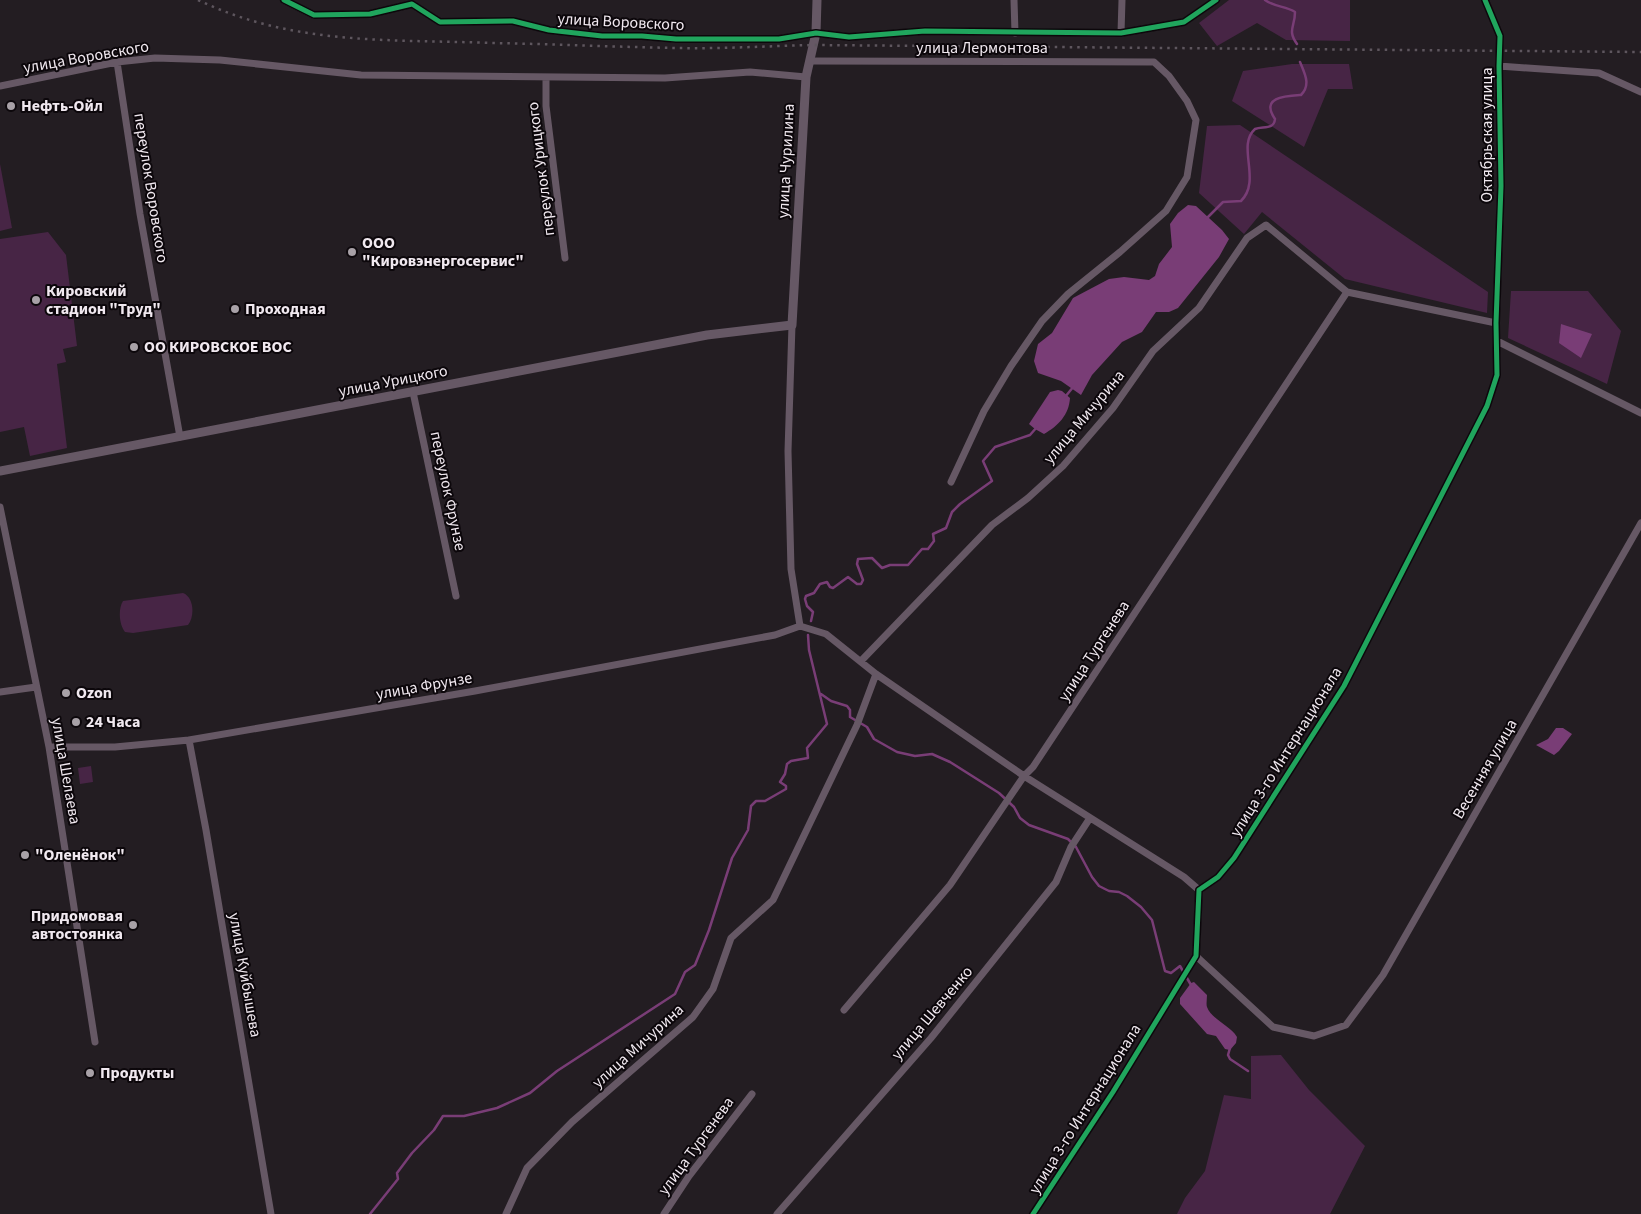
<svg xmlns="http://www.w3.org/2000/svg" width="1641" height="1214" font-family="'Source Sans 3',sans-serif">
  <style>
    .green { fill: #472545 }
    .water { fill: #793d76 }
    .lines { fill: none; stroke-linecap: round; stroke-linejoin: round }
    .stream { stroke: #793d76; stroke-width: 2.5 }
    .minor { stroke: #665865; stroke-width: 7 }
    .tertiary { stroke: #665865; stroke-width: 9 }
    .rail { stroke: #5e565e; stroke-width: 2.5; stroke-dasharray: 2.5 5; stroke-linecap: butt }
    .cycleway-casing { stroke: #0c070b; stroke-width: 8 }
    .cycleway { stroke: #20a55d; stroke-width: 5 }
    .poi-dot { fill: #a8a1a7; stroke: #0c070b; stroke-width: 2 }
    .labels { text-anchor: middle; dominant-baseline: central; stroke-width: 4; stroke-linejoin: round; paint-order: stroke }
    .street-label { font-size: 16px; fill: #f0e8ef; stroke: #0c070b }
    .poi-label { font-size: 16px; font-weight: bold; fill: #f0e8ef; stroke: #0c070b; text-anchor: start }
  </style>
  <rect width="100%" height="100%" fill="#231d22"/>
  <path class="green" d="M1229,0H1350V41L1286,40L1257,23L1217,46L1199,23Z
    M1292,64H1349L1353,89H1328L1304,147L1232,101L1243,71Z
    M1240,125L1488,292L1487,313L1345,279L1262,212L1244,234L1199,193L1207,126Z
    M0,164L12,228L0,231Z
    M48,232L66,255L77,346L63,349L66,362L57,364L67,448L30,456L24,427L0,432V239Z
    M1511,291H1588L1621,331L1607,384L1508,338Z
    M183,593C194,597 195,616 188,625L133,633L125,632C119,624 118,609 123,601Z
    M91,766L93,782L80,784L78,768Z
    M1281,1055L1309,1090L1365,1146L1330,1214H1177L1185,1198L1205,1171L1224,1095L1251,1099V1056Z"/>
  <path class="water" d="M1188,205L1196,206L1222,230L1229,239L1219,257L1178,308L1169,312H1156L1142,332L1122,342L1092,375L1081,395L1061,381L1038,373L1034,361L1038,344L1052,333L1073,298L1109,279L1124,277L1149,280L1155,276L1159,264L1172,247L1170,224L1178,213Z
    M1561,324L1592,334L1581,358L1559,343Z
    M1058,390L1062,391L1070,398C1069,415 1058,426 1044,434L1035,429L1029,424L1050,392Z
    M1556,728H1563L1572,734L1559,751L1554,755L1536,745L1548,739Z
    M1194,982L1207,995C1207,999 1206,1004 1207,1007C1212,1020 1230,1025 1237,1037L1236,1043L1230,1050L1225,1049L1216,1036L1207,1034L1180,1004V998L1191,983Z"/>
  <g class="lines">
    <path class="stream" d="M1265,0C1274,7 1286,6 1295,12C1295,27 1287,30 1297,44
      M1206,219L1223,202L1241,201C1262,180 1236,146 1255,129C1263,126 1274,130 1275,119C1260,97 1285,96 1301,95C1311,85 1305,74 1300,62
      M1065,397L1074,386
      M811,621L813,612L807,606L805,599L806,596L814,593L820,584L827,582L830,587L833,588L848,577L857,584H861L863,580L857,564L858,559L872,558L882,568L890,565H908L922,549H928L934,541L933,534L946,528L952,512L960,504L992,481L983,461L995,447L1030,435L1037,427
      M821,694L831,701L847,706L850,710V717L867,727L874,739L897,752L915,756L932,754L950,762L999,793L1014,807L1020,818L1029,825L1068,839L1076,847L1092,877L1099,886L1109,891L1119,892L1127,896L1141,907L1152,920L1165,971L1171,973L1180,966L1191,985
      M1230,1048L1228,1055L1230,1059L1248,1071
      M370,1214L398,1179L397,1173L412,1153L434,1130L443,1116H464L497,1108L530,1093L557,1071L675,994L685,972L695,965L709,930L732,858L748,830L751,806L756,801H765L786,789V786L780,782L785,774L787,764L791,761L808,758L807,748L827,724L809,650L808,635"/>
    <path class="minor" d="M284,0L314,15L370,14L412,4L440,22L513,21L549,30L602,36H642L676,39H779L816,33L849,37L925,31L1121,33L1184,22L1216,0
      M1014,0L1015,33
      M1121,33L1122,0
      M810,61L1154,62L1169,76L1187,101L1196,120L1187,177L1166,211L1120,252L1068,294L1042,321L1011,366L984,411L951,482
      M117,62L140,214L180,437
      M1499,66L1599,73L1641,92
      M546,77V106L565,258
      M0,86L117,62L155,58L220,60L361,75L665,78L750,72L806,77
      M792,325L788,451L791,569L800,626
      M1497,341L1641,413
      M413,392L456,596
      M0,507L49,747L95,1042
      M800,626L826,634L876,674L1024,776L1184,877L1199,890
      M861,661L992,525L1028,498L1063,466L1113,408L1153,351L1199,308L1247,238L1266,225L1347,292L1496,323
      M0,692L36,687
      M189,740L206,830L271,1214
      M49,747H115L189,740L475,691L775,635L800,626
      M1196,956L1273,1027L1314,1036L1346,1025L1383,975L1641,523
      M844,1010L950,885L1024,776L1033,767L1347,292
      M506,1214L527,1168L572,1122L693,1017L713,989L731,938L773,900L857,725L876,674
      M664,1214L689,1176L752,1094
      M777,1214L931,1038L1056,882L1071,847L1090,818
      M1033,1214L1113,1092L1196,956L1199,890L1218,877L1234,858L1344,686L1487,406L1497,375L1496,323L1501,186L1499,66L1500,36L1485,0"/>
    <path class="tertiary" d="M0,471L707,335L792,325L806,77L816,33L817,0"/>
    <path class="rail" d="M198,0C294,46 390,39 492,43C554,44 616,47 677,48C723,49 768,46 814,45L1641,52"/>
    <defs>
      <path id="cycleway" d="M284,0L314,15L370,14L412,4L440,22L513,21L549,30L602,36H642L676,39H779L816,33L849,37L925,31L1121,33L1184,22L1216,0
        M1033,1214L1113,1092L1196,956L1199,890L1218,877L1234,858L1344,686L1487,406L1497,375L1496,323L1501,186L1499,66L1500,36L1485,0"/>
    </defs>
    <use href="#cycleway" class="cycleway-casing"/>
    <use href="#cycleway" class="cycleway"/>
  </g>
  <g class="poi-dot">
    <circle cx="11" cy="106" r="5"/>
    <circle cx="352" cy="252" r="5"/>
    <circle cx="36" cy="300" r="5"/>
    <circle cx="235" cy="309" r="5"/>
    <circle cx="134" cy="347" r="5"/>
    <circle cx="66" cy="693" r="5"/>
    <circle cx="76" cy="722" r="5"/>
    <circle cx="25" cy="855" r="5"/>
    <circle cx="133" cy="925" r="5"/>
    <circle cx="90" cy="1073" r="5"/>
  </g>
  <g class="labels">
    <g class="street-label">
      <text transform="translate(621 22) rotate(3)">улица Воровского</text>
      <text x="982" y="48">улица Лермонтова</text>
      <text transform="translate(86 57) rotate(-10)">улица Воровского</text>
      <text transform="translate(1487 135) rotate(-90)">Октябрьская улица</text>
      <text transform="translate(786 161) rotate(-87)">улица Чурилина</text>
      <text transform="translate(541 169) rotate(-97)">переулок Урицкого</text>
      <text transform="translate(151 188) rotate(81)">переулок Воровского</text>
      <text transform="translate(393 381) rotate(-11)">улица Урицкого</text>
      <text transform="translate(1084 417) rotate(-50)">улица Мичурина</text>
      <text transform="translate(448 491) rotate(78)">переулок Фрунзе</text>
      <text transform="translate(1094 651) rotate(-57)">улица Тургенева</text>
      <text transform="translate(424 686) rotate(-10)">улица Фрунзе</text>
      <text transform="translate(1286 752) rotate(-58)">улица 3-го Интернационала</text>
      <text transform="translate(1485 769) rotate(-60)">Весенняя улица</text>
      <text transform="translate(66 771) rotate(80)">улица Шелаева</text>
      <text transform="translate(245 975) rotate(80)">улица Куйбышева</text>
      <text transform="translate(932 1013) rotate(-50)">улица Шевченко</text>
      <text transform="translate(638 1046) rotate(-42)">улица Мичурина</text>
      <text transform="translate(1085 1109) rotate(-58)">улица 3-го Интернационала</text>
      <text transform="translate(696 1146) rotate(-54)">улица Тургенева</text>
    </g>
    <g class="poi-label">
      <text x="21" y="106">Нефть-Ойл</text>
      <text x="362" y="243">ООО<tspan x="362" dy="18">"Кировэнергосервис"</tspan></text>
      <text x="46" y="291">Кировский<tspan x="46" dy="18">стадион "Труд"</tspan></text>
      <text x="245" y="309">Проходная</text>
      <text x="144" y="347">ОО КИРОВСКОЕ ВОС</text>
      <text x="76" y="693">Ozon</text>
      <text x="86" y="722">24 Часа</text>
      <text x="35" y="855">"Оленёнок"</text>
      <text x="123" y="916" text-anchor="end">Придомовая<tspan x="123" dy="18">автостоянка</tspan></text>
      <text x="100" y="1073">Продукты</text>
    </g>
  </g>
</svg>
